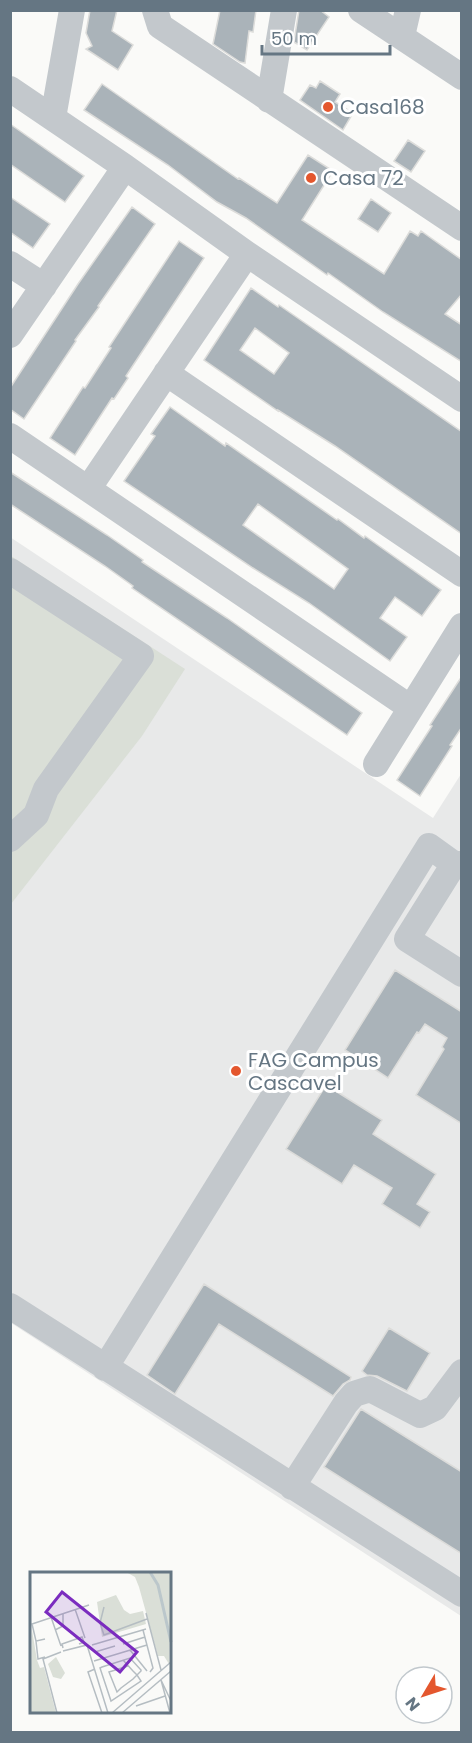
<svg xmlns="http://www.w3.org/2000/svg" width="472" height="1743" font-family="Poppins,sans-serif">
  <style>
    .built { fill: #e8e9e9 }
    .green { fill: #dadfd7 }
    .building { fill: #aab3b9; stroke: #dcdcda; stroke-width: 1.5; fill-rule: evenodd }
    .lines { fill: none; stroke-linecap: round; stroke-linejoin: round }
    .minor { stroke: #c3c8cc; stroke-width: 26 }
    .poi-dot { fill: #e4572e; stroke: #fff; stroke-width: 2 }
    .labels { text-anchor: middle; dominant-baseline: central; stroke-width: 6; stroke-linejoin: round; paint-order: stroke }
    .poi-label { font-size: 20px; fill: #657683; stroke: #fff; text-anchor: start }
    .inset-river { fill: none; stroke: #bbc7cb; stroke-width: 3 }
    .inset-road { fill: none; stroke: #b5bdc2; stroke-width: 1.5 }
    .view { fill: #7b2cbf; fill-opacity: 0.15; stroke: #7b2cbf; stroke-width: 3 }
    .inset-edge { fill: none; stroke: #657683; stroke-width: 3 }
  </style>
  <rect width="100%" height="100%" fill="#fafaf8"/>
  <path class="built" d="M10,537L433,818L461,774V1616L11,1323Z"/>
  <path class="green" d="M11,556L185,669L142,736L11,904Z"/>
  <path class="building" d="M90,10H117L112,31L133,45L118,70L86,49L92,46L86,33Z
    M220,10H256L253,32L249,31L245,63L240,62L213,44Z
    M299,10H320L329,17L307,50L294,42Z
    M320,81L340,94L335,102L353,113L343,130L300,100L310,85L316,88Z
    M102,84L238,179L239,178L277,203L308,155L333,171L302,220L384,274L410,231L418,236L421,231L462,260V294L445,314L462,325V362L383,312L328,273L327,275L246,218L217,202L168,165L84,110Z
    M10,124L84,176L65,202L10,164Z
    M408,140L425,151L411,172L394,161Z
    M10,197L50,224L33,248L10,232Z
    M371,199L391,213L378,232L358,219Z
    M132,207L155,224L98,306L99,307L75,340L76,341L24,419L10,409V388L78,284Z
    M179,241L204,258L126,376L128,378L114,399L112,398L75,455L50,438L83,387L85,388L111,348L109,347Z
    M251,288L278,307L279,305L462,432V534L335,446L278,410V411L204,360ZM255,328L289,353L274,374L240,350Z
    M170,407L225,446L226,443L337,520L338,519L364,538L365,536L441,590L422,616L395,597L380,618L407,637L390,661L309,603L253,568L124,481L155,436L151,434ZM258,504L348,569L334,589L243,525Z
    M10,472L107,535L143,560L142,562L227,618L362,713L347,735L132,588L133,586L105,566L10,504Z
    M462,676V727L450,745L452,746L420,796L397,780L432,726L430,725Z
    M395,970L462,1012V1124L416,1095L444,1049L442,1047L447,1038L425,1024L419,1033L417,1032L388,1078L345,1050Z
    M326,1085L382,1120L373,1134L436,1174L417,1204L430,1212L420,1228L382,1204L392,1188L354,1165L342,1184L286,1149Z
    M204,1284L351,1377L350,1380L343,1384L333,1396L219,1324L175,1394L147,1375Z
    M389,1328L430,1353L407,1391L377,1376L367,1375L362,1371Z
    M361,1409L462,1472V1554L324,1467Z"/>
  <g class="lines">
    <path class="minor" d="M155,10L160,26L462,228
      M361,10L462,77
      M402,36L408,10
      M10,89L125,167L247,254L462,399
      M269,100L284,10
      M53,118L72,10
      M10,264L44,286
      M10,335L125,167
      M166,373L462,574
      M10,436L411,708
      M88,489L247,254
      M10,571L141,656L46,789L36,815L10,839
      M376,764L462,626
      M462,864H454L407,939L462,974
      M10,1306L462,1594
      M105,1368L429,846L454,864
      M292,1487L346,1403L354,1394L370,1389L420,1415L435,1408L462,1372"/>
  </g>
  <g class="poi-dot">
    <circle cx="328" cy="107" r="6"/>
    <circle cx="311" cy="178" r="6"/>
    <circle cx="236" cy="1071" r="6"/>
  </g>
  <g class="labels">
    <g class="poi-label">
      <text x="340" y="107">Casa168</text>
      <text x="323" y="178">Casa 72</text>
      <text x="248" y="1060">FAG Campus<tspan x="248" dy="23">Cascavel</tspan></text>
    </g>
  </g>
  <g transform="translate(30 1572)">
    <rect width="141" height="141" fill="#fafaf8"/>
    <path d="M96,0H141L139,92L134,84H128L109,15L105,5ZM86,23L94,38L100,42L113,39L116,52L72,65L67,30ZM2,58L7,88L10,96L14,95L26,141H0ZM26,85L35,101L31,107L23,105L18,92Z" fill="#dadfd7"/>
    <path class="inset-river" d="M120,0L128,13L141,70"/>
    <path class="inset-road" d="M74,35L70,51L74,63L117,47M45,37L55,66M116,41L131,98M21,45L31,74M25,58L33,54V41M113,58L123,96L120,100M6,69L2,52L59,33M93,72L115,65M62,73L116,57M33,76L32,72L52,65L54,70L49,72M100,78L117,99M33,79L57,73L78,141M65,80L85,74M15,85L8,87L6,69L15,67M93,88L103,99L107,103L111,109L81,129L70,96L72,95L100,86L111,98V99L103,107L91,116L87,120L79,100L98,94M64,89L117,73M65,97L58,100L72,141M131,108L141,129M131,108L140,141M106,134L135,124M27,141L13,87L31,80M82,141L141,90M92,141L141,99"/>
    <path class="view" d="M32,20L107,80L90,100L16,40Z"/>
    <rect width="141" height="141" class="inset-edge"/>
  </g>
  <rect width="472" height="1743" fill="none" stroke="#657683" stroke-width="24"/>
  <g transform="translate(424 1695) rotate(231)"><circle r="28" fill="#ffffff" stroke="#c1c8cd" stroke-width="1.5"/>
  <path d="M0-4.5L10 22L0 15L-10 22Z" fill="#e4572e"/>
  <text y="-9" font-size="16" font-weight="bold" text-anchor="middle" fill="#657683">N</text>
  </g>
  <path d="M262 45v9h128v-9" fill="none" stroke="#657683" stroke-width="3"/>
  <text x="271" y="45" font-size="18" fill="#657683" stroke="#ffffff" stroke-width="4.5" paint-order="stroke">50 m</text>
</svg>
